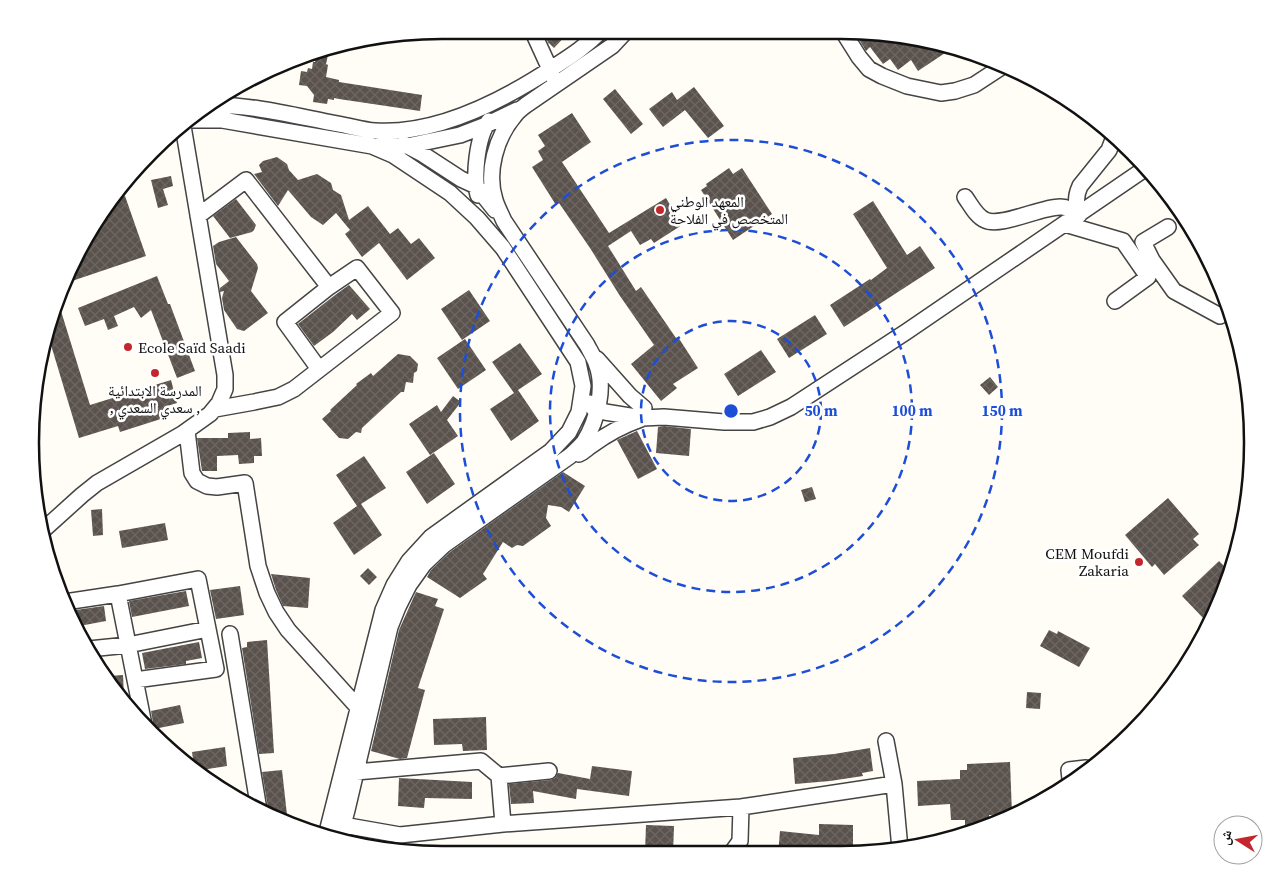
<svg xmlns="http://www.w3.org/2000/svg" width="1283" height="885" font-family="'Source Serif 4','Noto Naskh Arabic',serif">
  <style>
    .building { fill: url(#building-cross-hatch) }
    .lines { fill: none; stroke-linecap: round; stroke-linejoin: round }
    .minor-casing { stroke: #444; stroke-width: 18 }
    .minor { stroke: #fff; stroke-width: 15 }
    .ring { fill: none; stroke: #1d4ed8; stroke-width: 2.5; stroke-dasharray: 9 6 }
    .poi-dot { fill: #c4262e; stroke: #fff; stroke-width: 2 }
    .labels { text-anchor: middle; dominant-baseline: central; stroke-width: 5; stroke-linejoin: round; paint-order: stroke }
    .poi-label { font-size: 15px; fill: #111; stroke: #fff; text-anchor: start }
    .rim { fill: none; stroke: #111; stroke-width: 2.5 }
    .centre { fill: #1d4ed8; stroke: #fff; stroke-width: 2.5 }
    .ring-label { font-size: 15px; text-anchor: middle; font-weight: bold; fill: #1d4ed8; stroke: #fff; stroke-width: 5; stroke-linejoin: round; paint-order: stroke }
  </style>
  <defs>
    <pattern id="building-cross-hatch" width="8" height="8" patternUnits="userSpaceOnUse" patternTransform="scale(1.25)"><rect width="8" height="8" fill="#5a524d"/><path d="M0 0l8 8M0 8l8-8" fill="none" stroke="#6d6662"/></pattern>
  </defs>
  <rect width="100%" height="100%" fill="#fffdf5"/>
  <path class="building" d="M542,30H571L554,48L549,43V44Z
    M854,31L921,38L939,45L945,53L918,71L911,60L898,70L890,59L883,64L870,47L866,51Z
    M330,46L326,64L328,65L326,77L339,80V82L422,95L420,111L339,99L334,98V100L328,99L327,104L313,102L314,95L307,86L299,85L301,71L307,72L308,68L312,69L313,62H315L318,52Z
    M694,87L724,126L708,138L685,110L663,127L649,109L672,92L677,100Z
    M615,89L643,124L631,134L603,99Z
    M572,113L591,142L562,162L609,233L666,198L682,225L654,243L651,239L640,245L631,231L608,246L636,291L641,287L676,338L678,337L698,368L673,384L677,388L661,401L631,364L654,345L620,296L590,248L559,203L556,205L532,167L543,160L538,151L545,146L538,135Z
    M277,157L287,164L289,170L298,180L317,174L331,183L333,190L341,195L349,220L368,206L390,234L398,228L411,244L419,238L435,258L407,280L379,243L362,257L345,234L350,230L336,213L323,225L311,217L288,190L278,206L254,174L262,172L259,165L263,161Z
    M729,168L733,174L742,168L772,214L733,240L701,190L707,186L706,184Z
    M171,176L173,186L163,189L168,205L158,208L151,180Z
    M125,196L146,256L72,281L69,273L114,200Z
    M236,199L256,225L254,230L252,232L230,238L213,216Z
    M873,201L907,255L920,246L935,268L844,327L830,305L870,279L871,280L887,268L853,214Z
    M236,237L257,264L258,268L251,291L268,313L244,331L237,329L224,310L222,298L224,291L220,292V288L229,281L216,264L213,246L219,242Z
    M157,276L168,304H170L195,371L177,378L151,310L141,318L134,307L114,316L118,326L108,330L104,319L85,326L78,308Z
    M349,285L370,309L357,320L352,314L333,332L314,346L298,324L335,295Z
    M469,290L490,321L462,340L441,309Z
    M61,311L90,405L171,380L177,403L164,407L167,417L120,432L118,426L79,438L48,335L54,314Z
    M815,315L827,334L789,358L777,339Z
    M465,339L486,370L458,389L437,358Z
    M520,343L542,374L518,390L539,421L511,441L490,409L514,393L492,362Z
    M761,350L776,372L738,396L724,374Z
    M398,354L410,356L418,364L417,371L414,373L413,383L406,382L404,392H401L362,428L361,433L356,432L348,439L339,438L322,419L331,411L330,410L357,385L356,384L371,373L373,376Z
    M990,377L998,387L989,395L980,385Z
    M453,396L461,402L447,420L458,436L430,455L409,424L437,405L441,412Z
    M664,426L691,429L689,456L656,453L658,427Z
    M637,431L657,469L638,479L617,440Z
    M250,432V439L261,438L262,456H254V463L239,464L238,455L217,456V471H202L197,438H228V433Z
    M434,453L455,484L427,504L406,472Z
    M364,456L386,488L361,504L382,535L354,555L333,523L357,506L336,475Z
    M563,472L585,486L569,512L561,507L548,505L546,518L551,526L523,546L517,545L512,548L503,542L483,574L487,579L460,598L427,577L431,570L450,552Z
    M812,487L816,499L805,502L801,490Z
    M1168,498L1199,534L1193,539L1199,545L1164,575L1155,564L1152,567L1125,535Z
    M102,509L103,535L93,536L91,510Z
    M165,523L168,540L122,548L119,531Z
    M1235,556L1221,601L1217,609L1205,620L1182,596L1219,561L1224,566Z
    M368,568L377,577L369,585L360,576Z
    M271,574L310,578L308,608L283,606L276,590Z
    M240,586L244,615L216,619L210,590Z
    M186,591L189,606L132,617L129,601Z
    M416,592L438,599L435,606L444,609L418,688L425,690L407,758L400,759L371,751L399,630Z
    M104,606L106,621L74,627L73,625L68,611Z
    M1049,630L1057,634L1058,631L1090,648L1079,667L1040,646Z
    M267,640L274,753L259,754L242,648L247,647V642Z
    M199,642L202,658L186,661V664L145,669L142,653Z
    M123,675L124,697L109,676Z
    M1027,692L1041,693L1040,709L1026,708Z
    M180,705L184,723L154,729L151,711Z
    M486,717L487,750L463,751L462,744L434,745L433,719Z
    M225,747L227,766L195,771L183,761L193,759L192,752Z
    M870,748L873,771L862,773L863,776L830,781L795,784L793,758L834,754Z
    M1010,762L1012,814L989,815V824L965,825V820H951L950,804L918,806L917,781L960,779V770H967V764Z
    M592,766L632,771L629,796L577,789L576,799L533,791L534,803L511,804L509,784L550,780L555,778L558,773L590,779Z
    M282,770L288,824L267,814L268,808L262,772Z
    M399,778L472,782V799L425,798L424,808L398,806Z
    M819,824L853,825V852L804,850L803,855H778L780,831L819,835Z
    M646,825L674,826L673,854L645,853Z"/>
  <g class="lines">
    <defs>
      <path id="minor" d="M532,30L554,78
        M842,30L859,57L869,69L882,76L907,86L941,93L955,91L974,85L1000,68
        M207,105C250,104 295,116 338,124C350,126 363,130 375,131C438,135 504,100 554,67C563,61 571,56 579,50C587,44 595,37 602,30
        M190,120H222L372,146L393,155L450,193L477,218L503,248L578,362L583,386L579,412L569,432L551,451L431,537L409,561L394,585L383,610L326,836
        M404,144L421,153L461,179L476,186L495,210
        M379,146H407L460,135L486,125L517,110
        M478,195C473,177 477,136 489,121
        M965,197C971,205 976,216 985,220C1001,228 1042,206 1061,207C1068,207 1073,211 1079,215C1076,204 1075,197 1080,186L1109,150L1114,137
        M198,216L246,180L329,287L357,268L392,313L294,389L278,397L254,402L215,409
        M1065,224L1123,241L1148,277L1115,301
        M1168,227L1143,242L1152,260L1174,291L1220,316L1229,311
        M597,359L630,396L644,408
        M319,369L285,322L329,287
        M590,403L594,409L605,412L642,418L664,417L724,422H753L770,417L791,407L906,332L1146,168
        M187,431L192,473L197,481L207,486L217,487L245,483L258,566L267,593L276,612L288,630L363,713
        M579,454C584,452 587,448 592,445C607,434 624,425 641,419
        M41,532L82,495L97,483L182,434L210,414L219,403L225,389V375L183,126
        M118,594L144,725
        M65,602L118,594L198,579L216,669L135,680
        M230,634L259,810
        M89,649L128,645L208,629
        M886,741L894,784L900,849
        M356,772L481,761L499,776L549,771
        M499,776L503,824
        M1070,779L1069,770L1086,768
        M343,825L400,835L503,824L741,807L894,784
        M339,840L347,810L390,627L398,607L409,585L424,564L444,545L570,456C575,451 580,447 584,442C597,421 606,387 596,363C594,357 590,351 587,345L504,221C501,214 497,207 495,200C486,172 496,137 515,115C518,111 522,108 526,105L612,46L627,30
        M730,855L740,841L741,807"/>
    </defs>
    <use href="#minor" class="minor-casing"/>
    <use href="#minor" class="minor"/>
  </g>
  <g class="ring">
    <circle cx="731" cy="411" r="90"/>
    <circle cx="731" cy="411" r="181"/>
    <circle cx="731" cy="411" r="271"/>
  </g>
  <g class="poi-dot">
    <circle cx="660" cy="210" r="5"/>
    <circle cx="128" cy="347" r="5"/>
    <circle cx="155" cy="373" r="5"/>
    <circle cx="1139" cy="562" r="5"/>
  </g>
  <g class="labels">
    <g class="poi-label">
      <text x="670" y="201">المعهد الوطني<tspan x="670" dy="17">المتخصص في الفلاحة</tspan></text>
      <text x="138" y="347">Ecole Saïd Saadi</text>
      <text x="155" y="390" text-anchor="middle">المدرسة الابتدائية<tspan x="155" dy="17">, سعدي السعدي ,</tspan></text>
      <text x="1129" y="553" text-anchor="end">CEM Moufdi<tspan x="1129" dy="17">Zakaria</tspan></text>
    </g>
  </g>
  <path d="M0 0H1283V885H0ZM442 39H841A403 403 0 0 1 1244 442V443A403 403 0 0 1 841 846H442A403 403 0 0 1 39 443V442A403 403 0 0 1 442 39Z" fill="#fff" fill-rule="evenodd"/>
  <path class="rim" d="M442 39H841A403 403 0 0 1 1244 442V443A403 403 0 0 1 841 846H442A403 403 0 0 1 39 443V442A403 403 0 0 1 442 39Z"/>
  <circle cx="731" cy="411" r="8" class="centre"/>
  <g class="ring-label">
    <text x="821" y="416">50 m</text>
    <text x="912" y="416">100 m</text>
    <text x="1002" y="416">150 m</text>
  </g>
  <g transform="translate(1238 840) rotate(281)"><circle r="24" fill="#ffffff" stroke="#a0a0a0"/>
  <path d="M0-4L9 19L0 12L-9 19Z" fill="#c4262e"/>
  <text y="-8" font-size="14" font-weight="bold" text-anchor="middle" fill="#111111">ش</text>
  </g>
</svg>
